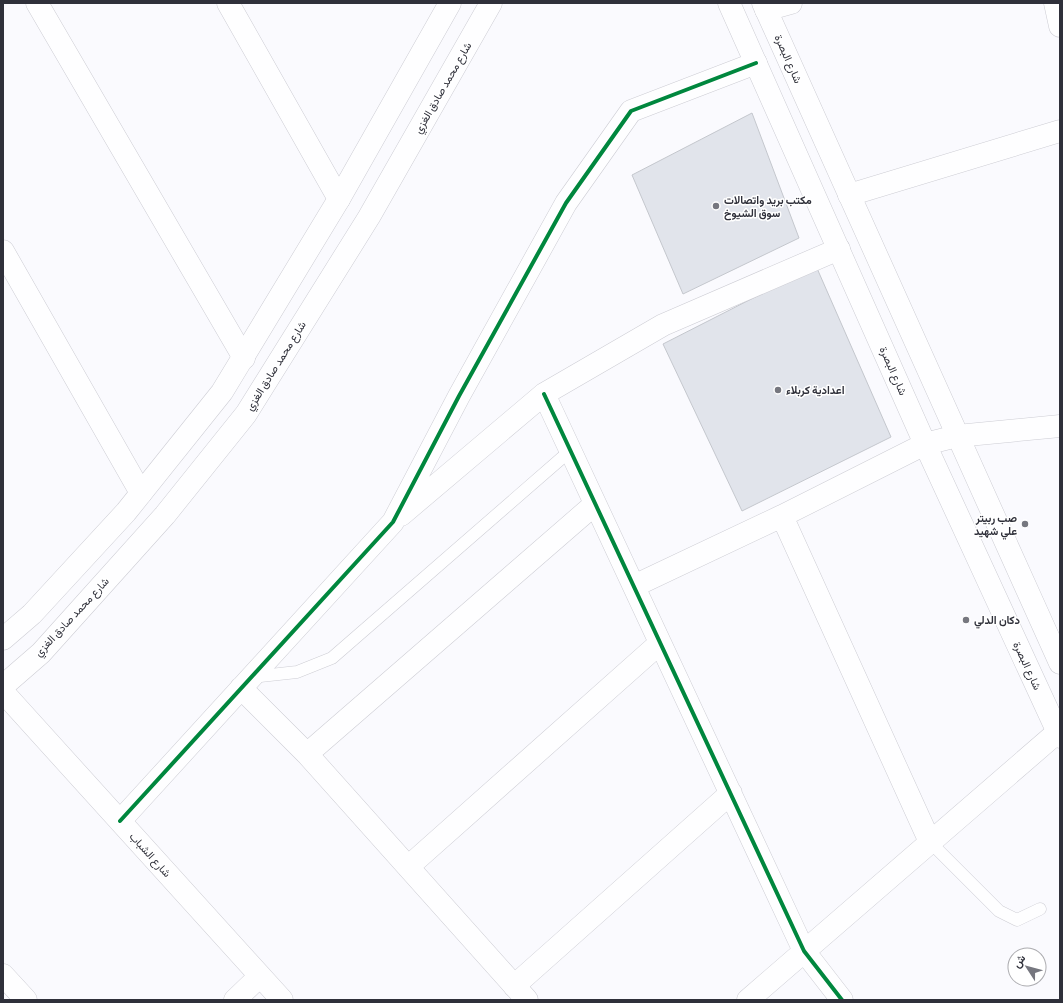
<svg xmlns="http://www.w3.org/2000/svg" width="1063" height="1003" font-family="'Source Sans 3',Vazirmatn,sans-serif">
  <style>
    .building { fill: #e1e4eb; stroke: #c4c7cd }
    .lines { fill: none; stroke-linecap: round; stroke-linejoin: round }
    .lane-casing { stroke: #cdcdd4; stroke-width: 13 }
    .street-casing { stroke: #cdcdd4; stroke-width: 23 }
    .secondary-casing { stroke: #cdcdd4; stroke-width: 23 }
    .lane { stroke: #fefeff; stroke-width: 12 }
    .street { stroke: #fefeff; stroke-width: 22 }
    .secondary { stroke: #fefeff; stroke-width: 22 }
    .cycleway-casing { stroke: #fff; stroke-width: 6 }
    .cycleway { stroke: #00873e; stroke-width: 4 }
    .poi-dot { fill: #76777f; stroke: #fff; stroke-width: 1.5 }
    .labels { text-anchor: middle; dominant-baseline: central; stroke-width: 3; stroke-linejoin: round; paint-order: stroke }
    .street-label { font-size: 11px; fill: #2f303a; stroke: #fff }
    .poi-label { font-size: 11px; font-weight: bold; fill: #2f303a; stroke: #fff; text-anchor: start }
  </style>
  <rect width="100%" height="100%" fill="#fafafe"/>
  <path class="building" d="M752,113L799,238L683,294L632,175Z
    M816,266L891,437L742,511L663,344Z"/>
  <g class="lines">
    <defs>
      <path id="lane" d="M252,677L297,672L332,658L571,450
        M930,842L999,911L1017,920L1040,909"/>
      <path id="street" d="M37,3L244,358
        M228,3L339,199
        M1055,3L1060,26
        M766,10L791,3
        M849,195L1060,131
        M3,251L141,493
        M544,394L804,951L842,1000
        M401,515L544,394L663,325L839,249
        M782,516L930,842
        M634,586L782,516L925,444L957,436L1060,426
        M241,688L307,754L527,1000
        M3,692L282,1000
        M307,754L595,504
        M120,821L393,522L459,396L566,203L631,111L756,63
        M408,867L660,643
        M3,975L26,1000
        M514,986L731,793
        M235,1000L260,976
        M748,1000L1060,730"/>
      <path id="secondary" d="M729,3L925,444L1060,737
        M763,3L1060,663
        M3,639L32,614L126,512L222,392L339,199L450,3
        M3,686L41,653L165,515L246,414L369,217L491,3"/>
    </defs>
    <use href="#lane" class="lane-casing"/>
    <use href="#street" class="street-casing"/>
    <use href="#secondary" class="secondary-casing"/>
    <use href="#lane" class="lane"/>
    <use href="#street" class="street"/>
    <use href="#secondary" class="secondary"/>
    <defs>
      <path id="cycleway" d="M544,394L804,951L842,1000
        M120,821L393,522L459,396L566,203L631,111L756,63"/>
    </defs>
    <use href="#cycleway" class="cycleway-casing"/>
    <use href="#cycleway" class="cycleway"/>
  </g>
  <g class="poi-dot">
    <circle cx="716" cy="206" r="4"/>
    <circle cx="778" cy="390" r="4"/>
    <circle cx="1025" cy="524" r="4"/>
    <circle cx="966" cy="620" r="4"/>
  </g>
  <g class="labels">
    <g class="street-label">
      <text transform="translate(788 59) rotate(66)">شارع البصرة</text>
      <text transform="translate(443 88) rotate(-60)">شارع محمد صادق الغزي</text>
      <text transform="translate(276 366) rotate(-58)">شارع محمد صادق الغزي</text>
      <text transform="translate(893 371) rotate(66)">شارع البصرة</text>
      <text transform="translate(72 617) rotate(-47)">شارع محمد صادق الغزي</text>
      <text transform="translate(1027 666) rotate(65)">شارع البصرة</text>
      <text transform="translate(150 855) rotate(48)">شارع الشباب</text>
    </g>
    <g class="poi-label">
      <text x="724" y="200">مكتب بريد واتصالات<tspan x="724" dy="13">سوق الشيوخ</tspan></text>
      <text x="786" y="390">اعدادية كربلاء</text>
      <text x="1017" y="518" text-anchor="end">صب ربيتر<tspan x="1017" dy="13">علي شهيد</tspan></text>
      <text x="974" y="620">دكان الدلي</text>
    </g>
  </g>
  <rect width="1063" height="1003" fill="none" stroke="#2f303a" stroke-width="8"/>
  <g transform="translate(1027 967) rotate(306)"><circle r="19" fill="#ffffff" stroke="#acacb0"/>
  <path d="M0-3L7 15L0 10L-7 15Z" fill="#76777f"/>
  <text y="-6" font-size="11" font-weight="bold" text-anchor="middle" fill="#2f303a">ش</text>
  </g>
</svg>
